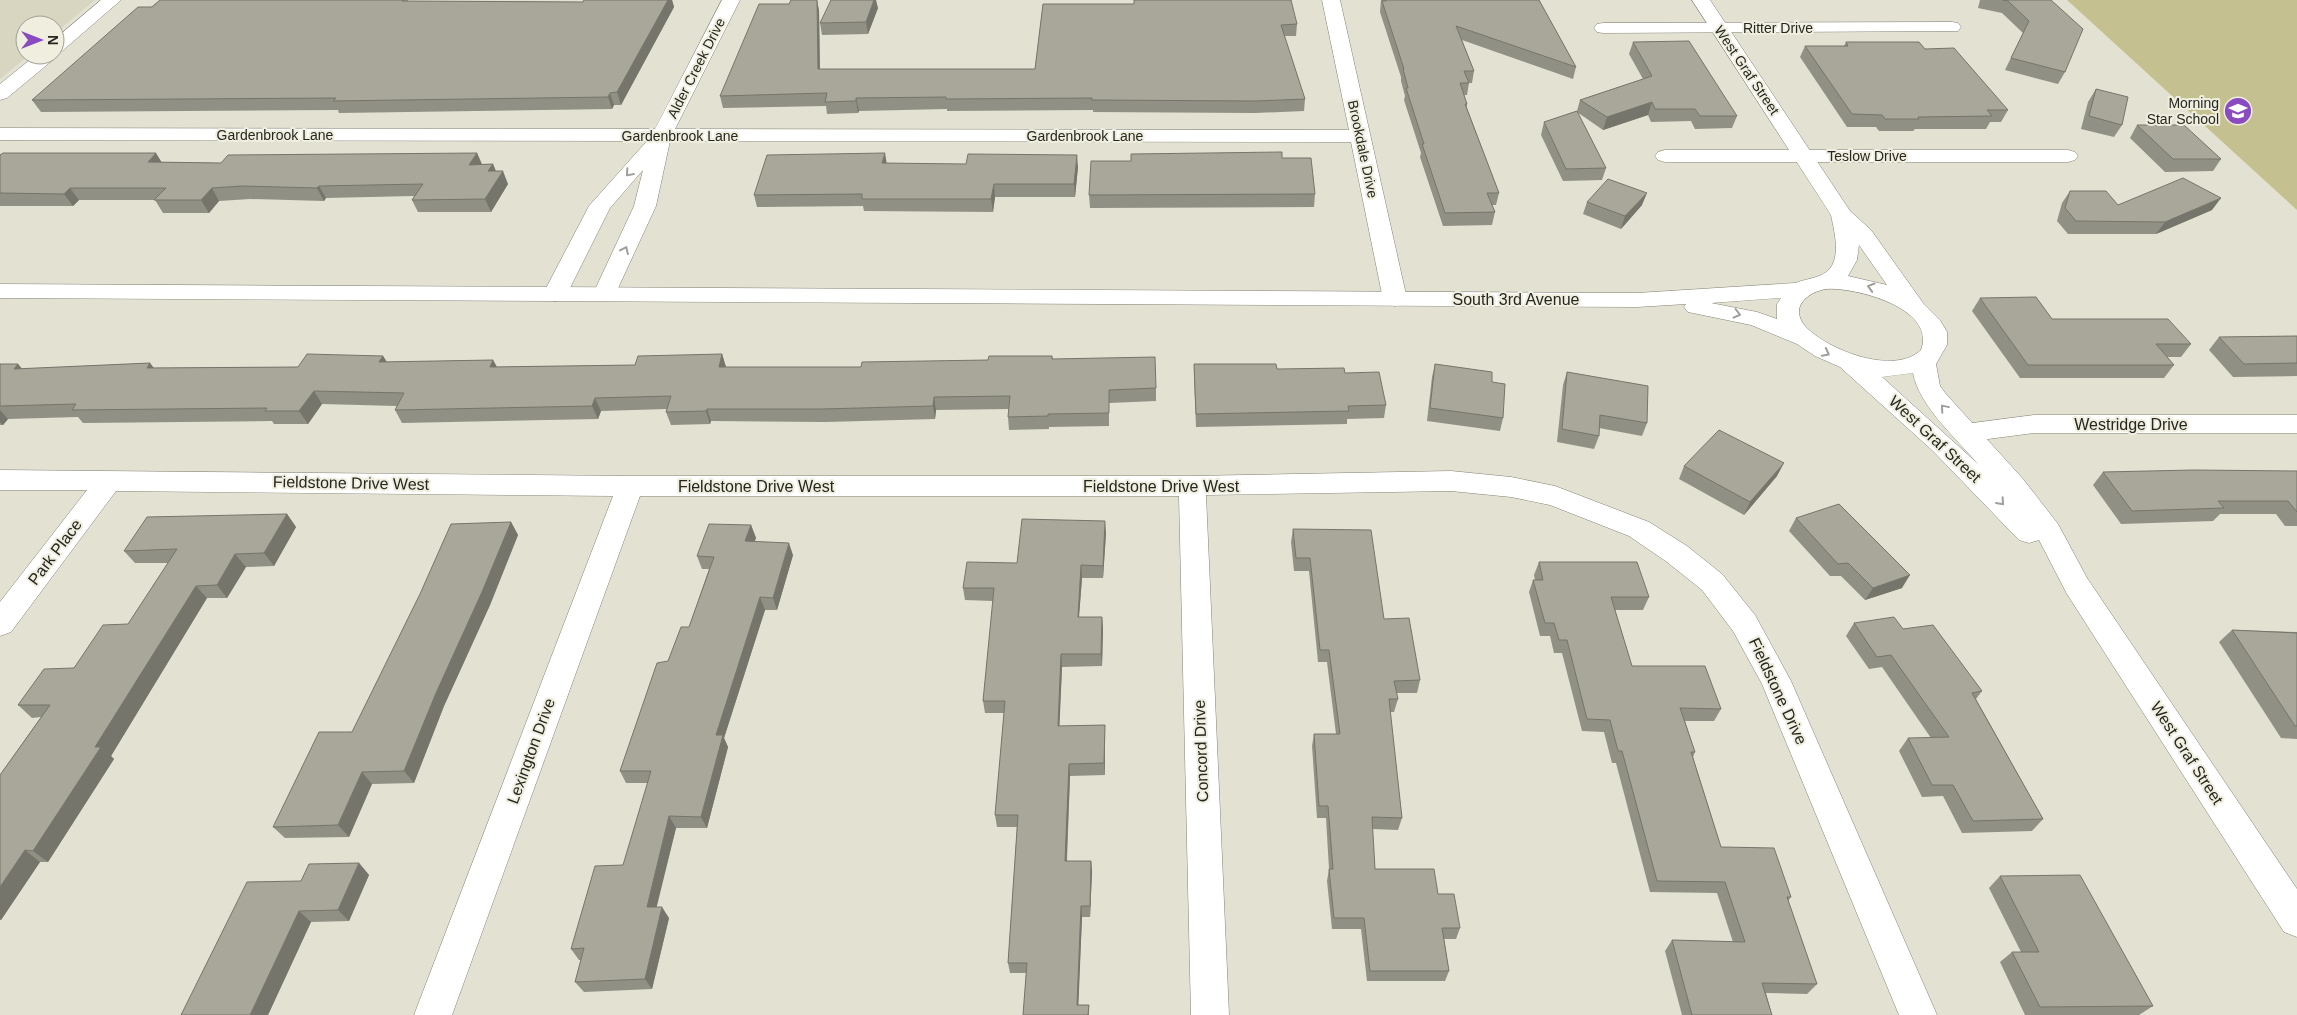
<svg xmlns="http://www.w3.org/2000/svg" width="2297" height="1015" font-family="Arial,sans-serif">
  <style>
    .built { fill: #d8d6c1 }
    .green { fill: #c4c090 }
    .lines { fill: none; stroke-linecap: round; stroke-linejoin: round }
    .street-casing { stroke: #848375; stroke-width: 1 }
    .secondary-casing { stroke: #848375; stroke-width: 1 }
    .street { fill: #fff; fill-rule: evenodd }
    .secondary { fill: #fff; fill-rule: evenodd }
    .wall { fill: #909084 }
    .shaded-wall { fill: #76756b }
    .building { fill: #a8a799; stroke: #76756b }
    .oneway { stroke: #9e9e9b }
    .labels { text-anchor: middle; dominant-baseline: central; stroke-width: 4; stroke-linejoin: round; paint-order: stroke }
    .far-street-label { font-size: 14px; fill: #272721; stroke: #efeedf }
    .far-poi-label { font-size: 14px; fill: #272721; stroke: #efeedf; text-anchor: end }
    .street-label { font-size: 16px; fill: #272721; stroke: #efeedf }
  </style>
  <rect width="100%" height="100%" fill="#e2e1d2"/>
  <path class="built" d="M0,0H95L55,33V25H25V55H29L0,79Z"/>
  <path class="green" d="M2067,0H2297V210Z"/>
  <g class="lines">
    <defs>
      <path id="street" d="M101,0H121L61,52L55,53L56,55L54,59L7,98L0,100V84L36,55H55V39Z
        M722,0H740L675,129L1349,130L1322,0H1340L1407,299L1403,304L1395,306L1387,304L1383,299L1351,142L670,141L656,206L613,299L605,301L597,299L593,294L634,206L643,170L610,208L567,294L563,299L555,301L547,299L543,294L589,206L647,141L0,140V128L655,129Z
        M1952,22L1958,23L1961,27L1958,31L1603,33L1597,32L1594,28L1597,24L1603,23Z
        M1665,150H2068L2075,152L2078,156L2075,160L2068,162H1665L1658,160L1655,156L1658,152Z
        M2034,415H2297V433H2034L1965,442L1956,439L1952,433L1956,427L1965,424Z
        M0,470L630,476H1192L1451,471L1511,477L1555,486L1649,522L1687,546L1722,574L1755,615L1791,681L1937,1015H1899L1762,684L1733,631L1702,590L1667,562L1629,536L1550,505L1511,497L1451,491L1206,495L1229,1015H1191L1179,496H640L452,1015H414L613,496L116,491L11,632L0,636V602L87,490H0Z"/>
      <path id="secondary" d="M1692,0H1710L1850,211L1871,230L1923,303L1940,320L1947,332V345L1936,364L1940,386L1946,394L2023,479L2058,524L2087,578L2297,889V937L2284,932L2067,594L2039,540L2029,543L2019,540L1933,451L1840,367L1815,356L1797,344L1751,325L1688,312L1684,307L1686,304L1637,307L0,298V284L1637,293L1795,283C1803,280 1811,279 1819,276C1844,267 1835,235 1831,215ZM1859,245L1887,285L1848,276L1857,260ZM1826,289C1855,287 1937,308 1921,350C1894,376 1827,350 1805,326C1789,307 1808,292 1826,289ZM1781,298L1777,304V319L1757,312L1711,303ZM1913,373C1919,406 1956,438 1978,464L1882,377Z"/>
    </defs>
    <use href="#street" class="street-casing"/>
    <use href="#secondary" class="secondary-casing"/>
    <use href="#street" class="street"/>
    <use href="#secondary" class="secondary"/>
  </g>
  <path class="wall" d="M160,0H408V1L583,2L584,0H672L674,7L621,105H614L612,109L339,113L338,110L41,112L32,100Z
    M817,0L819,11L820,69H1035L1043,4L1297,24L1296,36H1284L1305,99L1304,111L1255,113L1093,112V110L947,111V109L859,111L858,113L827,114L826,106L723,108L720,96L789,4Z
    M1381,0H1539L1576,67L1573,79L1462,40L1474,71L1472,83H1469L1467,95H1464L1467,104V108L1499,193L1496,205H1492L1495,212L1492,225L1443,226L1420,157L1421,153L1404,100L1405,96L1401,81V77L1380,12Z
    M1980,0H2051L2065,72L2058,84L2005,70L2023,33L2002,13L1978,8Z
    M878,8L868,34L822,35L820,23Z
    M1633,42L1737,116L1732,128L1695,129L1691,121L1651,122L1648,115L1603,130L1577,112L1606,168L1602,180L1563,181L1541,135L1544,122L1577,111L1580,100L1643,79L1629,54Z
    M1846,42L2008,110L2001,122H1990L1986,129H1915L1913,131H1879L1876,127H1847L1800,57L1805,46H1844Z
    M2096,89L2122,125L2114,137L2081,129L2088,102Z
    M2137,125L2221,159L2213,171L2165,172L2130,138Z
    M477,153L482,164H493L496,171L508,184L491,212H418L412,200L414,196L326,198L324,201L250,199L219,201L209,213H163L155,200H79L73,206H0V155L162,162L221,163Z
    M1282,158L1315,194L1314,207L1090,208L1089,195L1131,161Z
    M886,163L1078,167L1075,197H995L993,212L864,211L863,206L757,207L754,195Z
    M2070,191L2118,205L2212,210L2156,234H2068L2057,221L2062,203Z
    M1587,202L1642,205L1621,229L1583,214Z
    M1980,298L2052,319L2191,344L2181,357H2167L2174,365L2164,378H2020L1972,311Z
    M2297,336V376L2233,377L2209,350L2219,337Z
    M722,354L726,367H861L988,360L1052,356L1053,359L1156,388V401L1109,403V426L1049,427V429L1009,430L1008,417L1009,409L936,410L935,419L826,422L711,421L710,424L671,425L666,412L667,409L601,411L598,419L402,423L395,410L397,406L322,404L308,424H274L272,421L83,423L78,417L8,419L3,425H0V364H18L22,369L150,363L153,368L298,367L383,356L387,362L493,360L497,367L635,365Z
    M1194,364L1345,373L1386,405L1384,418L1347,419V424L1196,427L1194,377Z
    M1435,364L1492,382L1503,418L1500,431L1427,421L1432,377Z
    M1567,372L1647,423L1642,436L1599,428V436L1594,449L1557,442L1563,385Z
    M1684,466L1777,476L1744,515L1679,479Z
    M2297,471V526H2285L2276,514H2220L2213,521L2121,524L2093,485L2103,472Z
    M287,514L296,527L274,566L246,567L227,598H207L111,756L114,759L48,862H40L1,920H0V775L41,717L32,718L18,705L74,668L128,624L168,563H135L124,551Z
    M1796,518L1902,588L1865,600L1841,576H1830L1789,531Z
    M511,522L518,535L490,605L444,706L414,783L372,784L349,837L285,838L273,827L352,732Z
    M751,525L756,538L754,542L793,555L777,610H765L724,738L728,747L707,828H676L656,907L669,918L652,989L584,992L575,982L581,960H579L571,949L623,865L648,783H626L620,771L668,661L689,627L709,569H702L697,556Z
    M1293,529L1384,619L1420,680L1417,693H1396L1398,699L1394,712H1390L1402,818L1398,830L1372,829L1375,869L1438,894L1460,928L1456,939H1444L1449,971L1445,981H1367L1361,929H1332L1327,881L1329,869L1326,818H1317L1312,746L1314,734H1336L1327,662H1318L1309,571H1294L1291,542Z
    M1106,533L1103,578H1082L1079,617H1102L1103,629L1102,666L1062,667L1059,726L1105,725V775L1070,776L1067,861H1091L1092,872L1090,917H1082L1078,1005H1089V1015H1023L1026,973H1010L1008,963L1017,827H997L995,815L1004,713H985L983,701L993,601L965,600L963,588L1017,563Z
    M1539,562L1649,597L1643,610H1615L1632,666L1721,709L1714,721H1685L1695,752L1693,757L1721,847L1791,897L1788,901L1817,984L1807,994L1766,993L1772,1015H1682L1665,951L1672,940L1733,942L1717,893L1650,892L1616,763H1612L1604,732L1582,731L1562,653H1554L1550,636H1540L1529,592L1533,580H1535L1534,575Z
    M1854,623L1903,629L1982,691L1976,699L2043,819L2032,831L1962,833L1943,796L1922,797L1899,751L1908,738H1931L1882,667L1869,669L1846,636Z
    M2232,630L2297,632V739L2281,738L2219,642Z
    M359,863L369,875L349,921L311,922L268,1015L301,881Z
    M2000,876L2153,1006L2139,1015H2025L2000,962L2012,952H2021L1989,888Z"/>
  <path class="shaded-wall" d="M668,0H672L674,7L621,105L617,92Z
    M817,0L819,11L820,81L818,69Z
    M874,0H876L878,8L868,34L866,22Z
    M610,93L614,105L612,109L608,97Z
    M856,98L859,111L858,113L856,101Z
    M1652,102L1648,115L1603,130L1607,117Z
    M156,153L164,166L148,162Z
    M477,153L482,165H469Z
    M885,153L887,165L882,163Z
    M1077,155L1078,167L1075,197L1074,184Z
    M493,164L498,177L488,171Z
    M503,171L508,184L491,212L485,199Z
    M994,184L995,197L993,212L991,199Z
    M319,186L326,198L324,201L317,188Z
    M70,188L79,200L73,206L64,194Z
    M212,188L219,201L209,213L201,200Z
    M1647,193L1642,205L1621,229L1625,216Z
    M2221,198L2212,210L2156,234L2165,222Z
    M722,354L726,367H719Z
    M383,356L391,369L379,362Z
    M493,360L500,373L490,367Z
    M150,363L160,376L147,368Z
    M18,364L29,377L14,369Z
    M314,391L322,404L308,424L299,411Z
    M934,397L936,410L935,419L933,406Z
    M595,398L601,411L598,419L592,406Z
    M707,409L711,421L710,424L706,411Z
    M0,410L8,419L3,425L0,422Z
    M1784,463L1777,476L1744,515L1750,502Z
    M287,514L296,527L274,566L264,553Z
    M1105,521L1106,533L1103,578V566Z
    M511,522L518,535L490,605L444,706L414,783L404,771L436,693Z
    M751,525L756,538L750,554L745,541Z
    M789,543L793,555L777,610L773,598Z
    M235,554L246,567L227,598L217,585Z
    M1081,565L1082,578L1078,629V617Z
    M1910,575L1902,588L1865,600L1873,588Z
    M196,586L207,598L111,756L114,759L48,862L33,851L95,747Z
    M760,597L765,610L724,738L728,747L707,828L701,817L716,735Z
    M1102,617L1103,629L1102,666L1101,654Z
    M1061,654L1062,667L1059,738L1058,726Z
    M1105,725V775L1104,763Z
    M1069,764L1070,776L1066,872L1065,861Z
    M362,772L372,784L349,837L338,825Z
    M669,816L676,828L654,918L647,907Z
    M25,850L40,862L1,920L0,919V887Z
    M1091,861L1092,872L1090,917V906Z
    M359,863L369,875L349,921L338,910Z
    M1081,906L1082,917L1078,1015L1077,1005Z
    M662,907L669,918L652,989L645,979Z
    M299,911L311,922L268,1015H250Z"/>
  <path class="building" d="M160,0H403L402,1L583,2L584,0H668L617,92L610,93L608,97L333,101L336,98L32,100L138,7H152Z
    M791,0H817L818,69H1035L1043,4H1134V0H1291L1297,24L1281,25L1305,99L1256,101L1092,100V98L946,99V97L856,98V101L825,102L827,93L720,96L759,4H789Z
    M831,0H874L866,22L820,23Z
    M1386,0H1539L1576,67L1456,26L1474,71H1464L1469,83H1460L1467,104H1465L1499,193H1487L1495,212L1445,213L1422,144H1424L1406,88H1408L1403,69H1404L1382,1H1386Z
    M2003,0H2051L2083,29L2065,72L2011,58L2029,21L2008,1Z
    M1689,41L1737,116H1700L1695,109H1655L1652,102L1607,117L1580,100L1652,76L1633,42Z
    M1846,42H1919L1925,49L1954,48L2008,110H1987L1992,116L1918,117L1919,119H1885L1882,115L1852,114L1805,46H1848Z
    M2096,89L2128,97L2122,125L2089,116Z
    M1577,111L1606,168L1566,169L1544,122Z
    M2137,125H2184L2221,159H2173Z
    M1282,152V158H1311L1315,194L1089,195L1091,161H1131V154Z
    M3,153H156L148,162L221,163L228,155L477,153L469,165L493,164L488,171H503L485,199L412,200L423,184L319,186L317,188L242,186L212,188L201,200H154L166,188H70L64,194L0,193V155Z
    M885,153L882,163L966,164L968,154L1077,155L1074,184H994L991,199H862V194L754,195L767,155Z
    M2183,178L2221,198L2165,222L2076,221L2065,208L2070,191H2106L2118,205Z
    M1608,179L1647,193L1625,216L1587,202Z
    M2036,297L2052,319H2168L2191,344H2156L2174,365H2028L1980,298Z
    M2297,336V363L2244,364L2219,337Z
    M307,354L383,356L379,362L493,360L490,367L635,365L638,356L722,354L719,367H861L862,362L988,360L989,356H1052V359L1155,357L1156,388L1109,390V413L1048,414V416L1008,417L1010,396L934,397L933,406L822,409H707L706,411L666,412L671,396L595,398L592,406L395,410L404,393L314,391L299,411H265L267,408L72,410L76,404L0,406V364H18L14,369L150,363L147,368L298,367Z
    M1194,364H1276L1277,369L1344,368L1345,373L1379,372L1386,405L1348,406L1349,411L1196,414Z
    M1435,364L1492,372V382L1505,384L1503,418L1430,408Z
    M1567,372L1648,386L1647,423L1600,415L1599,436L1562,429Z
    M1719,430L1784,463L1750,502L1684,466Z
    M2193,470L2297,471V512L2288,501H2218L2224,508L2132,511L2103,472Z
    M1839,504L1910,575L1873,588L1848,563L1838,564L1796,518Z
    M287,514L264,553L235,554L217,585L196,586L95,747H101L33,851L25,850L0,887V775L50,705H18L44,669L74,668L103,625L128,624L177,549L124,551L147,517Z
    M1022,519L1105,521L1103,566L1081,565L1078,617H1102L1101,654H1061L1058,726L1105,725L1104,763L1069,764L1065,861H1091L1090,906H1081L1077,1005H1089L1088,1015H1023L1027,963H1008L1018,815H995L1005,701H983L994,588H963L967,562L1017,563Z
    M511,522L482,592L436,693L404,771L362,772L338,825L273,827L319,732H352L420,594L451,524Z
    M709,524L751,525L745,541L789,543L773,598L760,597L716,735H723L701,817L669,816L647,907H662L645,979L575,982L584,948L571,949L595,866L623,865L651,771H620L657,663L668,661L681,627H689L714,557L697,556Z
    M1293,529L1371,530L1384,619L1409,618L1420,680L1394,681L1398,699H1389L1402,818L1372,817L1375,869H1434L1438,894H1454L1460,928H1442L1449,971H1370L1364,918H1334L1329,869H1333L1328,806H1319L1314,734H1340L1329,650H1320L1310,558H1296Z
    M1539,562H1637L1649,597H1611L1632,666H1705L1721,709L1680,708L1695,752H1691L1721,847L1774,848L1791,897H1787L1817,984L1762,983L1772,1015H1692L1672,940L1745,942L1725,882L1657,881L1622,751H1618L1610,720L1587,719L1567,640H1559L1554,623H1545L1533,580H1543Z
    M1894,617L1903,629L1933,625L1982,691L1972,693L2043,819L1973,821L1953,785H1932L1908,738L1949,737L1891,655L1877,657L1854,623Z
    M2232,630L2297,633V726H2295Z
    M359,863L338,910L299,911L250,1015H181L247,882L301,881L309,864Z
    M2080,875L2153,1006L2040,1007L2012,952H2039L2000,876Z"/>
  <defs><path id="oneway-chevron" d="M-2-3.5L2.5 0L-2 3.5" fill="none" stroke-width="1.6" stroke-linecap="round" stroke-linejoin="round" transform="scale(1.25)"/></defs>
  <g class="oneway">
    <use href="#oneway-chevron" transform="translate(629 173) rotate(131)"/>
    <use href="#oneway-chevron" transform="translate(625 250) rotate(-65)"/>
    <use href="#oneway-chevron" transform="translate(1871 287) rotate(-164)"/>
    <use href="#oneway-chevron" transform="translate(1737 314) rotate(14)"/>
    <use href="#oneway-chevron" transform="translate(1826 353) rotate(28)"/>
    <use href="#oneway-chevron" transform="translate(1944 408) rotate(-130)"/>
    <use href="#oneway-chevron" transform="translate(2001 502) rotate(48)"/>
  </g>
  <defs>
    <symbol id="school-disc" viewBox="-11 -11 22 22"><circle r="9.5" fill="#8b4bc0" stroke="#efeedf"/><path d="M0-5L7-2L0 1L-7-2ZM-4 1L0 2.5L4 1V4Q0 6-4 4Z" fill="#fff"/></symbol>
  </defs>
  <g fill-rule="evenodd">
    <use href="#school-disc" x="2222" y="95" width="32" height="32"/>
  </g>
  <g class="labels">
    <g class="far-street-label">
      <text x="1778" y="28">Ritter Drive</text>
      <text transform="translate(696 68) rotate(-63)">Alder Creek Drive</text>
      <text transform="translate(1747 70) rotate(56)">West Graf Street</text>
      <text x="275" y="135">Gardenbrook Lane</text>
      <text x="680" y="136">Gardenbrook Lane</text>
      <text x="1085" y="136">Gardenbrook Lane</text>
      <text transform="translate(1363 149) rotate(78)">Brookdale Drive</text>
      <text x="1867" y="156">Teslow Drive</text>
    </g>
    <g class="far-poi-label">
      <text x="2219" y="103">Morning<tspan x="2219" dy="16">Star School</tspan></text>
    </g>
    <g class="street-label">
      <text x="1516" y="299">South 3rd Avenue</text>
      <text x="2131" y="424">Westridge Drive</text>
      <text transform="translate(1935 439) rotate(43)">West Graf Street</text>
      <text transform="translate(351 483) rotate(1)">Fieldstone Drive West</text>
      <text x="756" y="486">Fieldstone Drive West</text>
      <text x="1161" y="486">Fieldstone Drive West</text>
      <text transform="translate(55 552) rotate(-53)">Park Place</text>
      <text transform="translate(1778 691) rotate(65)">Fieldstone Drive</text>
      <text transform="translate(531 751) rotate(-70)">Lexington Drive</text>
      <text transform="translate(1201 751) rotate(-92)">Concord Drive</text>
      <text transform="translate(2187 753) rotate(57)">West Graf Street</text>
    </g>
  </g>
  <g transform="translate(40 40) rotate(90)"><circle r="24" fill="#efeedf" stroke="#9f9e93"/>
  <path d="M0-4L9 19L0 12L-9 19Z" fill="#8b4bc0"/>
  <text y="-8" font-size="14" font-weight="bold" text-anchor="middle" fill="#272721">N</text>
  </g>
</svg>
